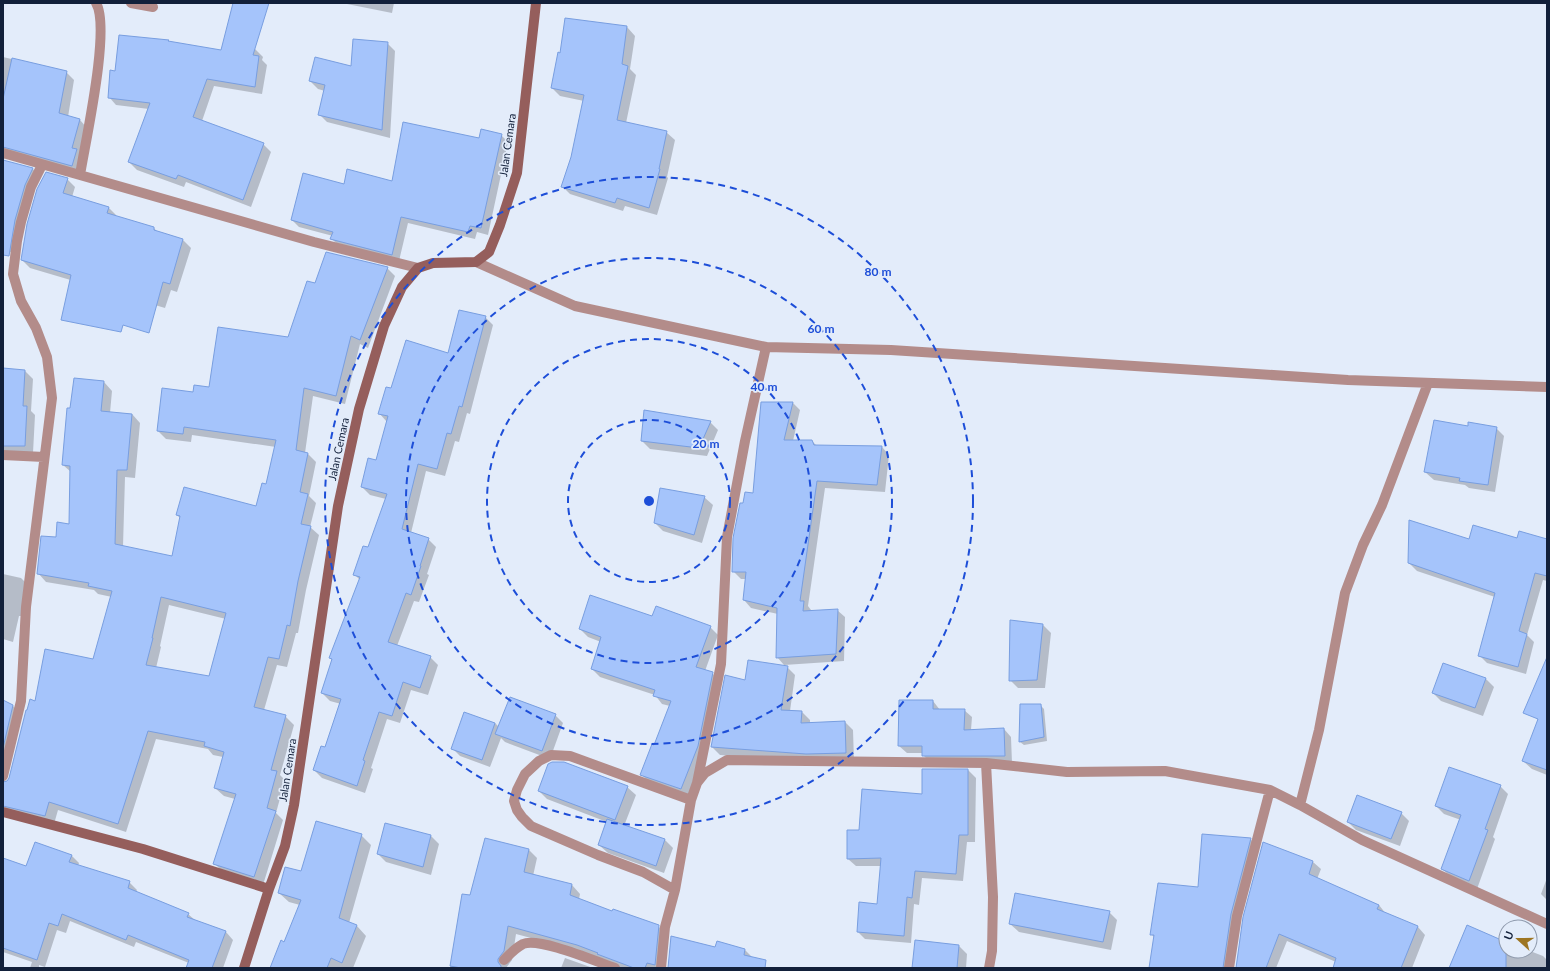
<svg xmlns="http://www.w3.org/2000/svg" width="1550" height="971" font-family="Lato,sans-serif">
  <style>
    .shadow { fill: #0003; fill-rule: evenodd }
    .building { fill: #a5c4fb; stroke: #789ee0; fill-rule: evenodd }
    .lines { fill: none; stroke-linecap: round; stroke-linejoin: round }
    .street { stroke: #b38c8a; stroke-width: 10 }
    .secondary { stroke: #955e5c; stroke-width: 10 }
    .ring { fill: none; stroke: #1d4ed8; stroke-width: 2; stroke-dasharray: 7 5 }
    .labels { text-anchor: middle; dominant-baseline: central; stroke-width: 3.5; stroke-linejoin: round; paint-order: stroke }
    .street-label { font-size: 11px; fill: #12203a; stroke: #e3ecfa }
    .centre { fill: #1d4ed8; stroke: #e3ecfa; stroke-width: 2 }
    .ring-label { font-size: 12px; text-anchor: middle; font-weight: bold; fill: #1d4ed8; stroke: #e3ecfa; stroke-width: 3.5; stroke-linejoin: round; paint-order: stroke }
  </style>
  <rect width="100%" height="100%" fill="#e3ecfa"/>
  <path class="shadow" d="M342,3H394L392,13Z
    M565,19L627,27L635,36L630,69L636,75L626,123L666,132L675,140L667,177L668,178L657,215L625,206L623,211L570,194L562,186L572,157L584,101L560,96L552,88L561,54Z
    M168,41L170,43L222,51L223,46L255,49L263,57L262,60L267,65L262,94L214,86L202,121L263,144L271,152L251,207L186,182L184,187L137,170L129,162L149,109L116,105L109,97L116,72Z
    M387,43L395,51L390,138L327,122L319,114L325,91L318,89L310,81L352,67Z
    M3,57L66,72L74,80L68,117L80,120L87,128L79,173L9,154L4,159V161L33,169L40,177L32,193L17,254L3,250Z
    M501,135L508,142L488,235L477,232L475,239L408,223L399,261L339,246L332,239L333,236L299,227L292,220L344,185L393,182L480,139Z
    M67,179L75,187L72,197L108,207L116,215V217L154,228L158,233L183,240L191,248L177,292L171,290L165,308L30,268L22,260Z
    M387,268L395,276L368,348L360,344L345,404L313,396L305,453L308,454L316,462L309,496L316,503L310,527L319,535L306,590L298,633H296L287,667L277,665L264,710L285,716L294,725L280,775L285,780L276,813L283,820L263,885L223,872L215,864L235,799L224,796L215,788L223,757L213,755L208,749L156,739L126,832L58,810L54,824L11,814L3,806V701L13,706L21,714L5,782H8L35,702L94,661L112,597L98,594L94,590L46,582L38,573L56,539L70,525L71,472L63,465L71,409L104,382L112,391L110,413L132,414L140,423L135,478L125,477L123,547L173,557L180,518L177,515L257,507L267,485L276,447L192,435L191,442L166,439L158,431L194,393L210,388L288,338L315,285ZM169,605L226,619L210,677L156,668L161,647L160,646Z
    M485,317L493,325L470,414L467,413L459,442L455,441L445,476L426,471L411,533L428,539L436,547L427,574L429,575L419,602L414,601L397,646L430,657L438,665L428,695L411,690L400,723L387,719L371,768L373,769L365,793L322,778L314,770L325,748L341,704L330,701L322,693L332,660L330,658L360,580L354,574L369,549L386,499L370,495L362,487L377,461L387,422L379,413L392,390L449,355Z
    M3,369L25,371L33,379L31,411L35,415L33,453L3,452Z
    M762,403H793L800,410L793,441H812L817,446L882,447L889,455L885,492L825,488L808,606L811,610V612L837,610L845,617L844,661L784,665L777,657L778,614L751,608L744,600L746,579H741L733,571L744,504L754,495Z
    M710,422L718,430L707,456L650,449L642,441Z
    M1469,427L1496,428L1504,436L1495,492L1469,488L1465,485L1434,480L1425,472Z
    M704,497L713,505L702,543L663,531L655,523Z
    M1519,532L1547,539V581L1543,580L1527,635L1534,642L1526,674L1487,663L1479,655L1495,597L1417,571L1409,563L1517,540Z
    M3,574L21,578L29,586L22,616H19L13,642L3,639Z
    M653,617L710,627L718,635L705,671L712,673L720,681L689,797L650,783L641,774L655,746L670,706L662,704L655,695L600,677L592,669L601,642L588,637L580,629Z
    M1043,625L1051,633L1045,688H1018L1010,680Z
    M787,667L795,675L790,711L802,712L810,720V723L845,722L853,730L854,761L814,762L720,755L712,747L746,682Z
    M1486,679L1494,687L1483,716L1441,701L1433,693Z
    M1547,693V775L1532,769L1523,761L1538,720L1535,717Z
    M933,701L940,710H964L972,717L971,730L1004,729L1011,737L1012,763H931L923,755V753H907L899,746Z
    M1040,705L1044,709L1047,741L1024,745L1020,742Z
    M555,715L563,723L550,759L505,742L501,738L490,767L460,756L452,748L495,723L499,727Z
    M923,770H968L976,778L975,842H967L963,881L922,878L919,905L914,904L911,943L865,939L858,932L878,905L882,866H856L848,859L860,831L923,795Z
    M1500,786L1508,794L1493,837L1495,839L1477,889L1451,877L1442,869L1461,820L1444,814L1436,806Z
    M627,787L636,795L624,826L665,840L673,848L664,873L608,853L599,845L607,822L547,799L539,791Z
    M1401,813L1409,821L1400,846L1356,830L1348,822Z
    M386,824L431,836L439,844L431,875L386,862L378,854Z
    M361,835L371,845L349,923L357,926L366,936L353,968H271L285,943L300,905L289,902L279,893L302,872Z
    M1250,839L1258,846L1238,923L1231,968H1150L1155,938L1151,934Z
    M1264,843L1313,862L1321,869L1317,879L1379,905L1386,914L1418,927L1425,935L1412,968H1334L1336,962L1287,941L1276,968H1237Z
    M529,850L537,858L533,876L572,885L580,894L579,899L613,912L658,926L667,935L663,968H621L578,953L576,950L516,934L512,960L506,968H450L463,895L471,896Z
    M71,855L79,863L78,866L129,882L137,890L136,892L188,914L196,921L226,932L233,940L223,968H187L189,963L136,942L134,947L70,921L66,933L57,930L45,967L39,965V967L42,968H30L32,962L3,952V859L27,867Z
    M1547,878V900L1541,894Z
    M1109,912L1117,920L1111,950L1019,932L1010,924Z
    M1506,943V951H1530L1543,956L1547,960V968H1457Z
    M959,946L967,954L966,968H913Z
    M716,949L745,950L753,958L750,968H668Z
    M565,958L593,968H561Z"/>
  <path class="building" d="M233,3H269L253,55L259,56L255,87L207,79L193,117L264,143L243,200L178,175L176,179L128,162L150,103L108,98L110,70L115,71L119,35L169,40L168,41L221,50Z
    M565,18L627,26L622,64L628,66L617,120L667,131L659,169H660L649,208L617,198L615,203L561,187L571,157L584,95L551,88L558,52L560,53Z
    M353,39L388,42L382,130L318,115L325,85L309,81L315,57L351,66Z
    M12,58L67,71L59,113L80,119L72,148L77,149L72,166L3,147V99Z
    M403,122L479,138L481,129L502,134L481,228L470,226L468,232L401,217L392,255L330,239L333,232L291,220L303,173L344,184L347,169L392,181Z
    M3,160L33,168L25,185L15,220L9,256L3,255Z
    M46,172L68,178L63,193L109,207L107,213L154,227V230L183,239L170,284L163,282L149,333L123,325L121,332L61,320L71,275L21,260L27,224L37,189Z
    M326,252L388,267L360,340L351,336L336,396L304,388L296,450L308,453L300,492L308,494L301,524L311,526L298,581L290,626L287,625L279,659L268,657L254,707L286,715L271,770L277,771L267,808L276,811L254,877L213,864L236,794L214,788L224,752L204,746L205,742L148,731L118,824L49,802L45,816L3,806V782L7,781L9,778L26,710H27L30,699L35,701L45,649L93,659L112,591L88,586L89,583L37,574L41,536L56,537L57,522L69,524L70,466L62,465L67,408H70L74,378L104,381L101,411L132,414L127,470H117L115,544L172,556L180,516L176,515L184,487L256,506L262,483L266,484L276,440L184,427L183,434L157,431L162,388L193,392L194,385L209,387L218,327L288,337L307,281L315,283ZM161,597L226,613L209,676L146,665L153,638H152Z
    M459,310L486,316L462,407L459,406L451,434L447,433L437,469L418,464L402,529L429,538L420,566H421L411,595L406,593L388,642L431,656L420,688L403,682L392,716L379,712L363,760L365,761L357,786L313,770L321,746L325,747L341,699L321,693L332,659L329,658L360,577L353,575L363,546L368,547L387,494L361,487L368,458L376,460L388,416L378,414L386,387L391,388L406,340L448,353Z
    M3,368L25,370L23,406H27L25,446H3Z
    M761,402H793L784,440H812L814,445L882,446L877,485L817,481L800,601H804L803,611L838,609L836,654L776,658L777,608L743,600L746,572H732L733,538L740,503H743L745,492L753,493Z
    M644,410L711,421L699,448L641,441Z
    M1434,420L1468,426V422L1497,427L1488,485L1459,481L1460,478L1424,472Z
    M660,488L705,496L694,535L654,523Z
    M1409,520L1469,539L1473,525L1517,538L1519,531L1547,539V576L1535,573L1519,631L1527,634L1518,667L1478,656L1495,593L1408,563Z
    M590,595L652,616L656,606L711,626L696,667L713,672L698,746L681,789L640,775L652,744L654,745L671,701L653,696L655,690L591,669L601,637L579,629Z
    M1010,620L1043,624L1037,680L1009,681Z
    M1547,657V770L1522,761L1538,719L1523,713Z
    M748,660L788,666L781,710L802,711L801,723L845,721L846,753L806,754L711,747L725,675L745,680Z
    M1443,663L1486,678L1475,708L1432,693Z
    M510,697L556,714L542,751L495,734Z
    M3,700L13,705L3,748Z
    M899,700H933V709H965L964,730L1004,728L1005,756H922V746H898Z
    M1020,704H1041L1044,737L1019,742Z
    M464,712L495,723L482,760L451,749Z
    M552,762H564L628,786L615,820L538,791L548,764Z
    M1449,767L1501,785L1485,829L1488,830L1469,881L1441,869L1461,815L1435,806Z
    M922,769H968V835H959L956,874L915,871L912,898L907,897L904,936L857,932L859,902L877,904L881,858L847,859V830H859L862,789L922,794Z
    M1357,795L1402,812L1391,839L1347,822Z
    M607,819L665,839L656,866L598,845Z
    M316,821L362,834L339,918L357,925L342,963L331,958L327,968H270L281,940L284,942L301,900L278,893L285,867L301,871Z
    M385,823L431,835L423,867L377,854Z
    M1202,834L1251,838L1231,914L1223,968H1149L1154,935H1150L1158,883L1198,887Z
    M485,838L529,849L524,872L572,884L570,895L612,911L613,909L659,925L655,965L647,963L645,968H634L597,954L598,953L577,945L508,926L504,951L498,959V962L501,966V968H461L450,966L462,894L470,895Z
    M35,842L72,855L69,862L130,881L128,888L189,913L187,917L226,931L212,968H186L189,960L128,935L126,940L62,914L58,926L49,923L37,960L3,948V858L26,866Z
    M1263,842L1313,861L1309,874L1379,905L1377,909L1418,926L1401,968H1333L1336,958L1279,934L1266,968H1236L1243,917Z
    M1015,893L1110,911L1103,942L1009,924Z
    M1467,925L1506,942V968H1449Z
    M671,936L715,947L717,941L745,949L744,955L766,960L765,968H668Z
    M915,940L959,945L957,968H912Z"/>
  <g class="lines">
    <path class="street" d="M131,3L153,7
      M3,153L314,242L418,268
      M80,175C85,143 111,28 96,3
      M476,262L575,306L766,347L891,350L1348,380L1547,387
      M3,455L44,457
      M986,763L993,897L992,951L989,968
      M3,776L21,701L26,607L52,398L47,357L36,328L21,301L13,274L17,241L21,222L31,187L42,165
      M697,783L705,773L727,760L986,763L1067,772L1165,771L1270,790L1300,805L1362,840L1547,924
      M1300,805L1319,730L1345,593L1363,545L1382,505L1428,383
      M675,890L691,800L697,783L721,664L727,537L745,441L766,347
      M504,960C509,955 515,948 523,944C539,937 597,962 615,968
      M661,968L665,927L675,890L643,872L598,855L531,826L522,817L517,810L514,801L517,790L525,774L539,761L551,755L570,756L691,800
      M1229,968L1237,916L1270,790"/>
    <path class="secondary" d="M3,812L143,849L269,889
      M244,968L269,889L285,846L294,805L338,506L359,409L384,326L402,287L418,268L433,263L476,262L489,252L500,225L517,173L536,3"/>
  </g>
  <g class="ring">
    <circle cx="649" cy="501" r="81"/>
    <circle cx="649" cy="501" r="162"/>
    <circle cx="649" cy="501" r="243"/>
    <circle cx="649" cy="501" r="324"/>
  </g>
  <g class="labels">
    <g class="street-label">
      <text transform="translate(507 145) rotate(-82)">Jalan Cemara</text>
      <text transform="translate(338 449) rotate(-78)">Jalan Cemara</text>
      <text transform="translate(287 770) rotate(-81)">Jalan Cemara</text>
    </g>
  </g>
  <circle cx="649" cy="501" r="6" class="centre"/>
  <g class="ring-label">
    <text x="878" y="276">80 m</text>
    <text x="821" y="333">60 m</text>
    <text x="764" y="391">40 m</text>
    <text x="706" y="448">20 m</text>
  </g>
  <rect width="1550" height="971" fill="none" stroke="#12203a" stroke-width="8"/>
  <g transform="translate(1518 939) rotate(291)"><circle r="19" fill="#e3ecfa" stroke="#8f9aad"/>
  <path d="M0-3L7 15L0 10L-7 15Z" fill="#9d7522"/>
  <text y="-6" font-size="11" font-weight="bold" text-anchor="middle" fill="#12203a">U</text>
  </g>
</svg>
